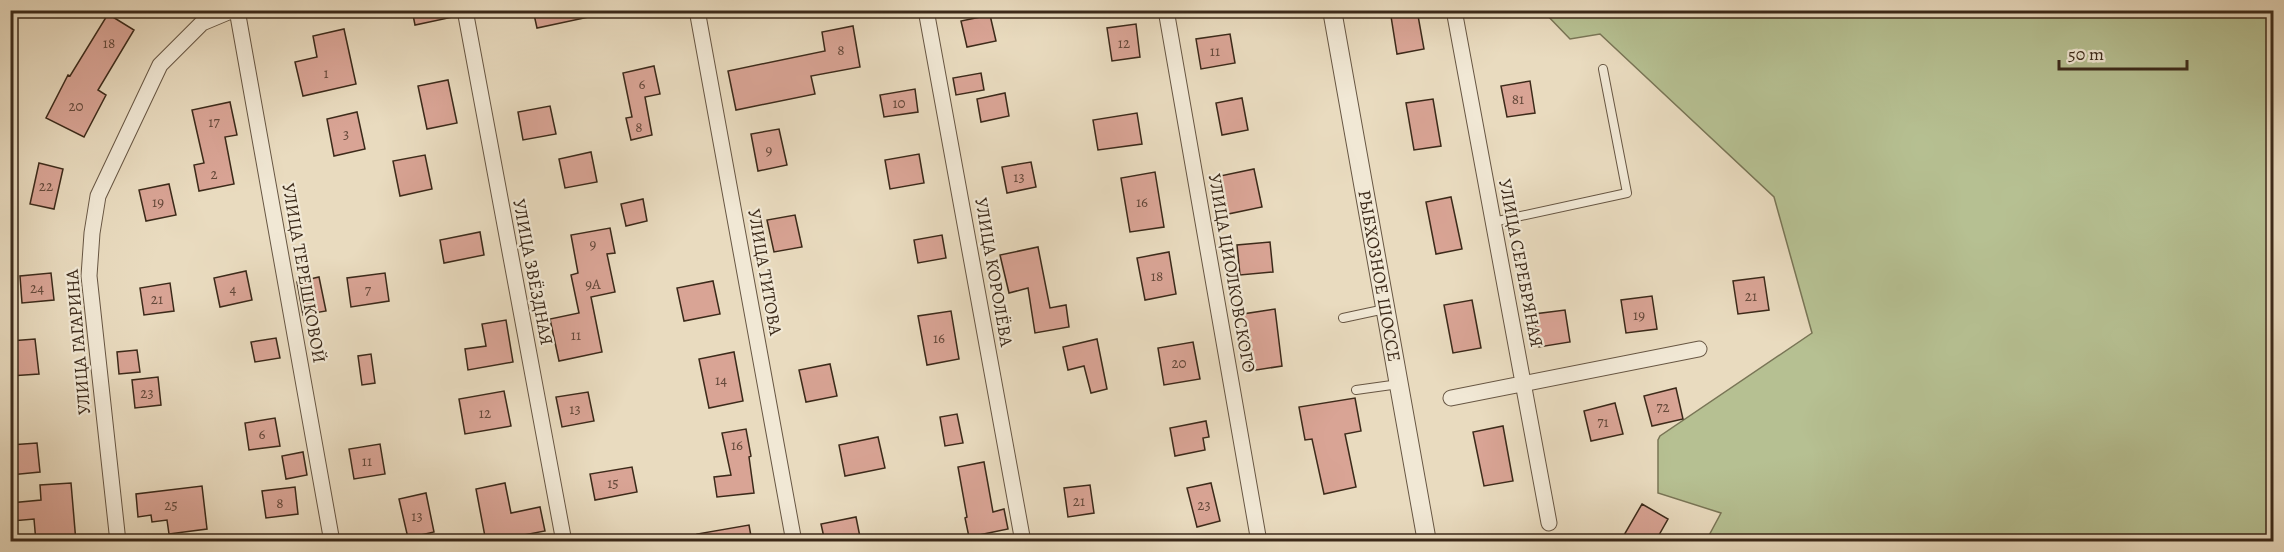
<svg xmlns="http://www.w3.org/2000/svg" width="2284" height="552" font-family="Alegreya,serif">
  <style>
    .green { fill: #b6c092; stroke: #797556; stroke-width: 1.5 }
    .building { fill: #d9a495; stroke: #3c2a1a; stroke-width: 1.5 }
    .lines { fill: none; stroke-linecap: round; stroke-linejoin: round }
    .service-casing { stroke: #675643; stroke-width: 10 }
    .minor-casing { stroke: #675643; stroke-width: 17 }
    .tertiary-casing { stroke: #675643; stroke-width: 20 }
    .service { stroke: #f1e8d5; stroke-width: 8 }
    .minor { stroke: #f1e8d5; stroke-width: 15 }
    .tertiary { stroke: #f1e8d5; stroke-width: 18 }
    .labels { text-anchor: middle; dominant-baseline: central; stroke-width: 4.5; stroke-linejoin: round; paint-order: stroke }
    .number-label { font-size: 15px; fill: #634839 }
    .street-label { font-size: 18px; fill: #3c2a1a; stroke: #f1e8d5 }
  </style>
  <rect width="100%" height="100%" fill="#e9dbbf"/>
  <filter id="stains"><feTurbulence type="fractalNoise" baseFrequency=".00333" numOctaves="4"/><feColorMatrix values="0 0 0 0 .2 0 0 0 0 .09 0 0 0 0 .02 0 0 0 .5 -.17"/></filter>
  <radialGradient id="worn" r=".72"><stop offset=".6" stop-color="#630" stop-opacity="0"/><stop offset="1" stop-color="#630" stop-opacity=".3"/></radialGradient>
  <path class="green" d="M1543,11H2273V541H1706L1721,513L1658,493V440L1660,436L1812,333L1774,197L1600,34L1570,39Z"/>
  <path class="building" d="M412,10H453V17L415,25Z
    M533,10H588L589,17L537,28Z
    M1390,10H1417L1424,49L1397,54Z
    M108,14L134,30L98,90L106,95L84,137L46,118L68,75L70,76Z
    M990,15L996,41L967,47L961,21Z
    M1136,24L1140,57L1112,61L1107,28Z
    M853,26L860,67L811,76L815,94L736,110L728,71L825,51L822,32Z
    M344,29L356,84L303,96L295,62L317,57L313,36Z
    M1230,34L1235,63L1201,69L1196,39Z
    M654,66L660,94L645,97L652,135L631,140L626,118L632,117L623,73Z
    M981,73L984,90L956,95L953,78Z
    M448,80L457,123L427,129L418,86Z
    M1530,81L1535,113L1507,117L1501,86Z
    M915,89L918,112L884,117L880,95Z
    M1005,93L1009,116L981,122L977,99Z
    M1242,98L1248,130L1222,135L1216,103Z
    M1433,99L1441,146L1414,150L1406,103Z
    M230,102L237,135L225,137L234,184L199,191L194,165L204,163L192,110Z
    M550,106L556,134L523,140L518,112Z
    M357,112L365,149L334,156L327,119Z
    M1137,113L1142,144L1098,150L1093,120Z
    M779,129L787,165L758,171L751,134Z
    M591,152L597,182L565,188L559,159Z
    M919,154L924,183L890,189L885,160Z
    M425,155L432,189L400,196L393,161Z
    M1031,162L1036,187L1007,193L1002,167Z
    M39,163L63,169L54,209L30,204Z
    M1254,169L1262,207L1228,214L1220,176Z
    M1155,172L1164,227L1130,232L1121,178Z
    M169,184L176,215L146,221L139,190Z
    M1451,197L1462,249L1436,254L1426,202Z
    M643,199L647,221L626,226L621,204Z
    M795,215L802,247L774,252L767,220Z
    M610,228L615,253L607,254L615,292L591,297L602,352L559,361L550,319L579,313L571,275L578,273L571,235Z
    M480,232L484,255L444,263L440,240Z
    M942,235L946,258L918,263L914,240Z
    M1270,242L1273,272L1240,275L1237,245Z
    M1038,247L1050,308L1066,305L1069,327L1035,333L1028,288L1009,293L1000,255Z
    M1169,252L1176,294L1145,300L1137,258Z
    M246,271L252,300L220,307L214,278Z
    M51,273L54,300L22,303L20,276Z
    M385,273L389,301L351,307L347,278Z
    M319,277L326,311L303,315L297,282Z
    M1764,277L1769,310L1738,314L1733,281Z
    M713,281L720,314L684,321L677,288Z
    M170,283L174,311L144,315L140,288Z
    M1652,296L1657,329L1626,333L1621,300Z
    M1472,300L1481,348L1453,353L1444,305Z
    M1275,309L1282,366L1250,371L1243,314Z
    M1565,310L1570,342L1539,347L1534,314Z
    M951,311L959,359L927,365L918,316Z
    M506,320L513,362L468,370L465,349L486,346L482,324Z
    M276,338L280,358L255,362L251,342Z
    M35,339L39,374L10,376V341Z
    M1097,339L1107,389L1091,393L1084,366L1068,370L1063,347Z
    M1193,342L1200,379L1164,385L1158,348Z
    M137,350L140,372L119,374L117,352Z
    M734,352L743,401L709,408L699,359Z
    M371,354L375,383L362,385L358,356Z
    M830,364L837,396L806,402L799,370Z
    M158,377L161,405L135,408L132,380Z
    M1676,388L1683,419L1652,426L1644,396Z
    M504,391L511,426L465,434L459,399Z
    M588,392L594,421L562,427L556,397Z
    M1355,398L1361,431L1345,434L1356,487L1324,494L1312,439L1305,440L1299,407Z
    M1615,403L1623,434L1591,441L1584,411Z
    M957,414L963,443L945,446L940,417Z
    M275,418L280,446L249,450L245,423Z
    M1206,421L1209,437L1203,438L1205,450L1175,456L1170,428Z
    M1503,426L1513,481L1484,486L1473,432Z
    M746,429L751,456L749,457L754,493L717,497L714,477L731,475L722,433Z
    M878,437L885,468L845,476L839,445Z
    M37,443L40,472L10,475V445Z
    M380,444L385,474L354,479L349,449Z
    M303,452L307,475L286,479L282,456Z
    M984,462L993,512L1004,509L1008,529L969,537L965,518L967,517L958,467Z
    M632,467L637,492L595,500L590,474Z
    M71,483L76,542H36L34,519L12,521L10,503L41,500L40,485Z
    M505,483L511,513L540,507L545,531L486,542L476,489Z
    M1211,483L1220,521L1197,527L1187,488Z
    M1090,485L1094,513L1068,517L1064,488Z
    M202,486L207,529L169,534L167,520L152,522L151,515L138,517L136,494Z
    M295,487L298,514L266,518L262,491Z
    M426,493L434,532L408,538L399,499Z
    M1642,504L1668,519L1655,542H1620Z
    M856,517L860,537L838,542H825L821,524Z
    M749,525L752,542H698L697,534Z"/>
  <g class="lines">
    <defs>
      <path id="service" d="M1493,222L1627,193L1603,69
        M1343,318L1385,309
        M1356,390L1399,384"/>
      <path id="minor" d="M237,10L332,542
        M465,10L564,542
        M697,10L794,542
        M926,10L1023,542
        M1166,10L1259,542
        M1454,10L1549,523
        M1451,398L1699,349
        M118,542L89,276L92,233L98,196L160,65L202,23L233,10"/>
      <g id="tertiary">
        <path id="s1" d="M1332,10L1427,542"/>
      </g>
    </defs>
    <use href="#service" class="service-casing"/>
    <use href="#minor" class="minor-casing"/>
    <use href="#tertiary" class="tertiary-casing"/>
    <use href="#service" class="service"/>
    <use href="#minor" class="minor"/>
    <use href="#tertiary" class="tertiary"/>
  </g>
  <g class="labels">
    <g class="number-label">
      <text x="109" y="43">18</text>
      <text x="1124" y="43">12</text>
      <text x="841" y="50">8</text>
      <text x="1215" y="51">11</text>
      <text x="326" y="73">1</text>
      <text x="642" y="84">6</text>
      <text x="1518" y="99">81</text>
      <text x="899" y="103">10</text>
      <text x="76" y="106">20</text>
      <text x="214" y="122">17</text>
      <text x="639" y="127">8</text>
      <text x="346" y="134">3</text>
      <text x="769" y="150">9</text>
      <text x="214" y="174">2</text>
      <text x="1019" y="177">13</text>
      <text x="46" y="186">22</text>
      <text x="158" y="202">19</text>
      <text x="1142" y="202">16</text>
      <text x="593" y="244">9</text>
      <text x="1157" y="276">18</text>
      <text x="593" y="284">9А</text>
      <text x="37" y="288">24</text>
      <text x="233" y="289">4</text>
      <text x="368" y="290">7</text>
      <text x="1751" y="296">21</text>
      <text x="157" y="299">21</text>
      <text x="1639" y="315">19</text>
      <text x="576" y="335">11</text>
      <text x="939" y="338">16</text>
      <text x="1179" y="363">20</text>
      <text x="721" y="380">14</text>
      <text x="147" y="393">23</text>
      <text x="1663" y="407">72</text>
      <text x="575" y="409">13</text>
      <text x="485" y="413">12</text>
      <text x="1603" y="422">71</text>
      <text x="262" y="434">6</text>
      <text x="737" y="445">16</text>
      <text x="367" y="461">11</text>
      <text x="613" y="483">15</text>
      <text x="1079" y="501">21</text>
      <text x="280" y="503">8</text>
      <text x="171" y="505">25</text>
      <text x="1204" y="505">23</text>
      <text x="417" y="516">13</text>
    </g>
    <g class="street-label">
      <text transform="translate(1521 263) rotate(79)">УЛИЦА СЕРЕБРЯНАЯ</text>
      <text transform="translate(533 272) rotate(79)">УЛИЦА ЗВЁЗДНАЯ</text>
      <text transform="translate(765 272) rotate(80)">УЛИЦА ТИТОВА</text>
      <text transform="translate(994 272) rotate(80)">УЛИЦА КОРОЛЁВА</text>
      <text transform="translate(304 273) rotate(80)">УЛИЦА ТЕРЕШКОВОЙ</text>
      <text transform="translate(1232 273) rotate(80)">УЛИЦА ЦИОЛКОВСКОГО</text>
      <text stroke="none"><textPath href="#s1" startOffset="270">РЫБХОЗНОЕ ШОССЕ</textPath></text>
      <text transform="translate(78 342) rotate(-95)">УЛИЦА ГАГАРИНА</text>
    </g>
  </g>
  <rect width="2284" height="552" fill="none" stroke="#e9dbbf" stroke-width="36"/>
  <rect x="12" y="12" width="2260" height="528" fill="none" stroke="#3c2a1a" stroke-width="3"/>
  <rect x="18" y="18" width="2248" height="516" fill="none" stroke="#3c2a1a" stroke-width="1.5"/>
  <path d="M2059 60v9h128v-9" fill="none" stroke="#3c2a1a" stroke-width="3"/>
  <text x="2068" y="60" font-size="18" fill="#3c2a1a" stroke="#f1e8d5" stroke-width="4.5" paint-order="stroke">50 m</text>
  <rect width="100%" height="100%" filter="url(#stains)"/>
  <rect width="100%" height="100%" fill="url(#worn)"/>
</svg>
